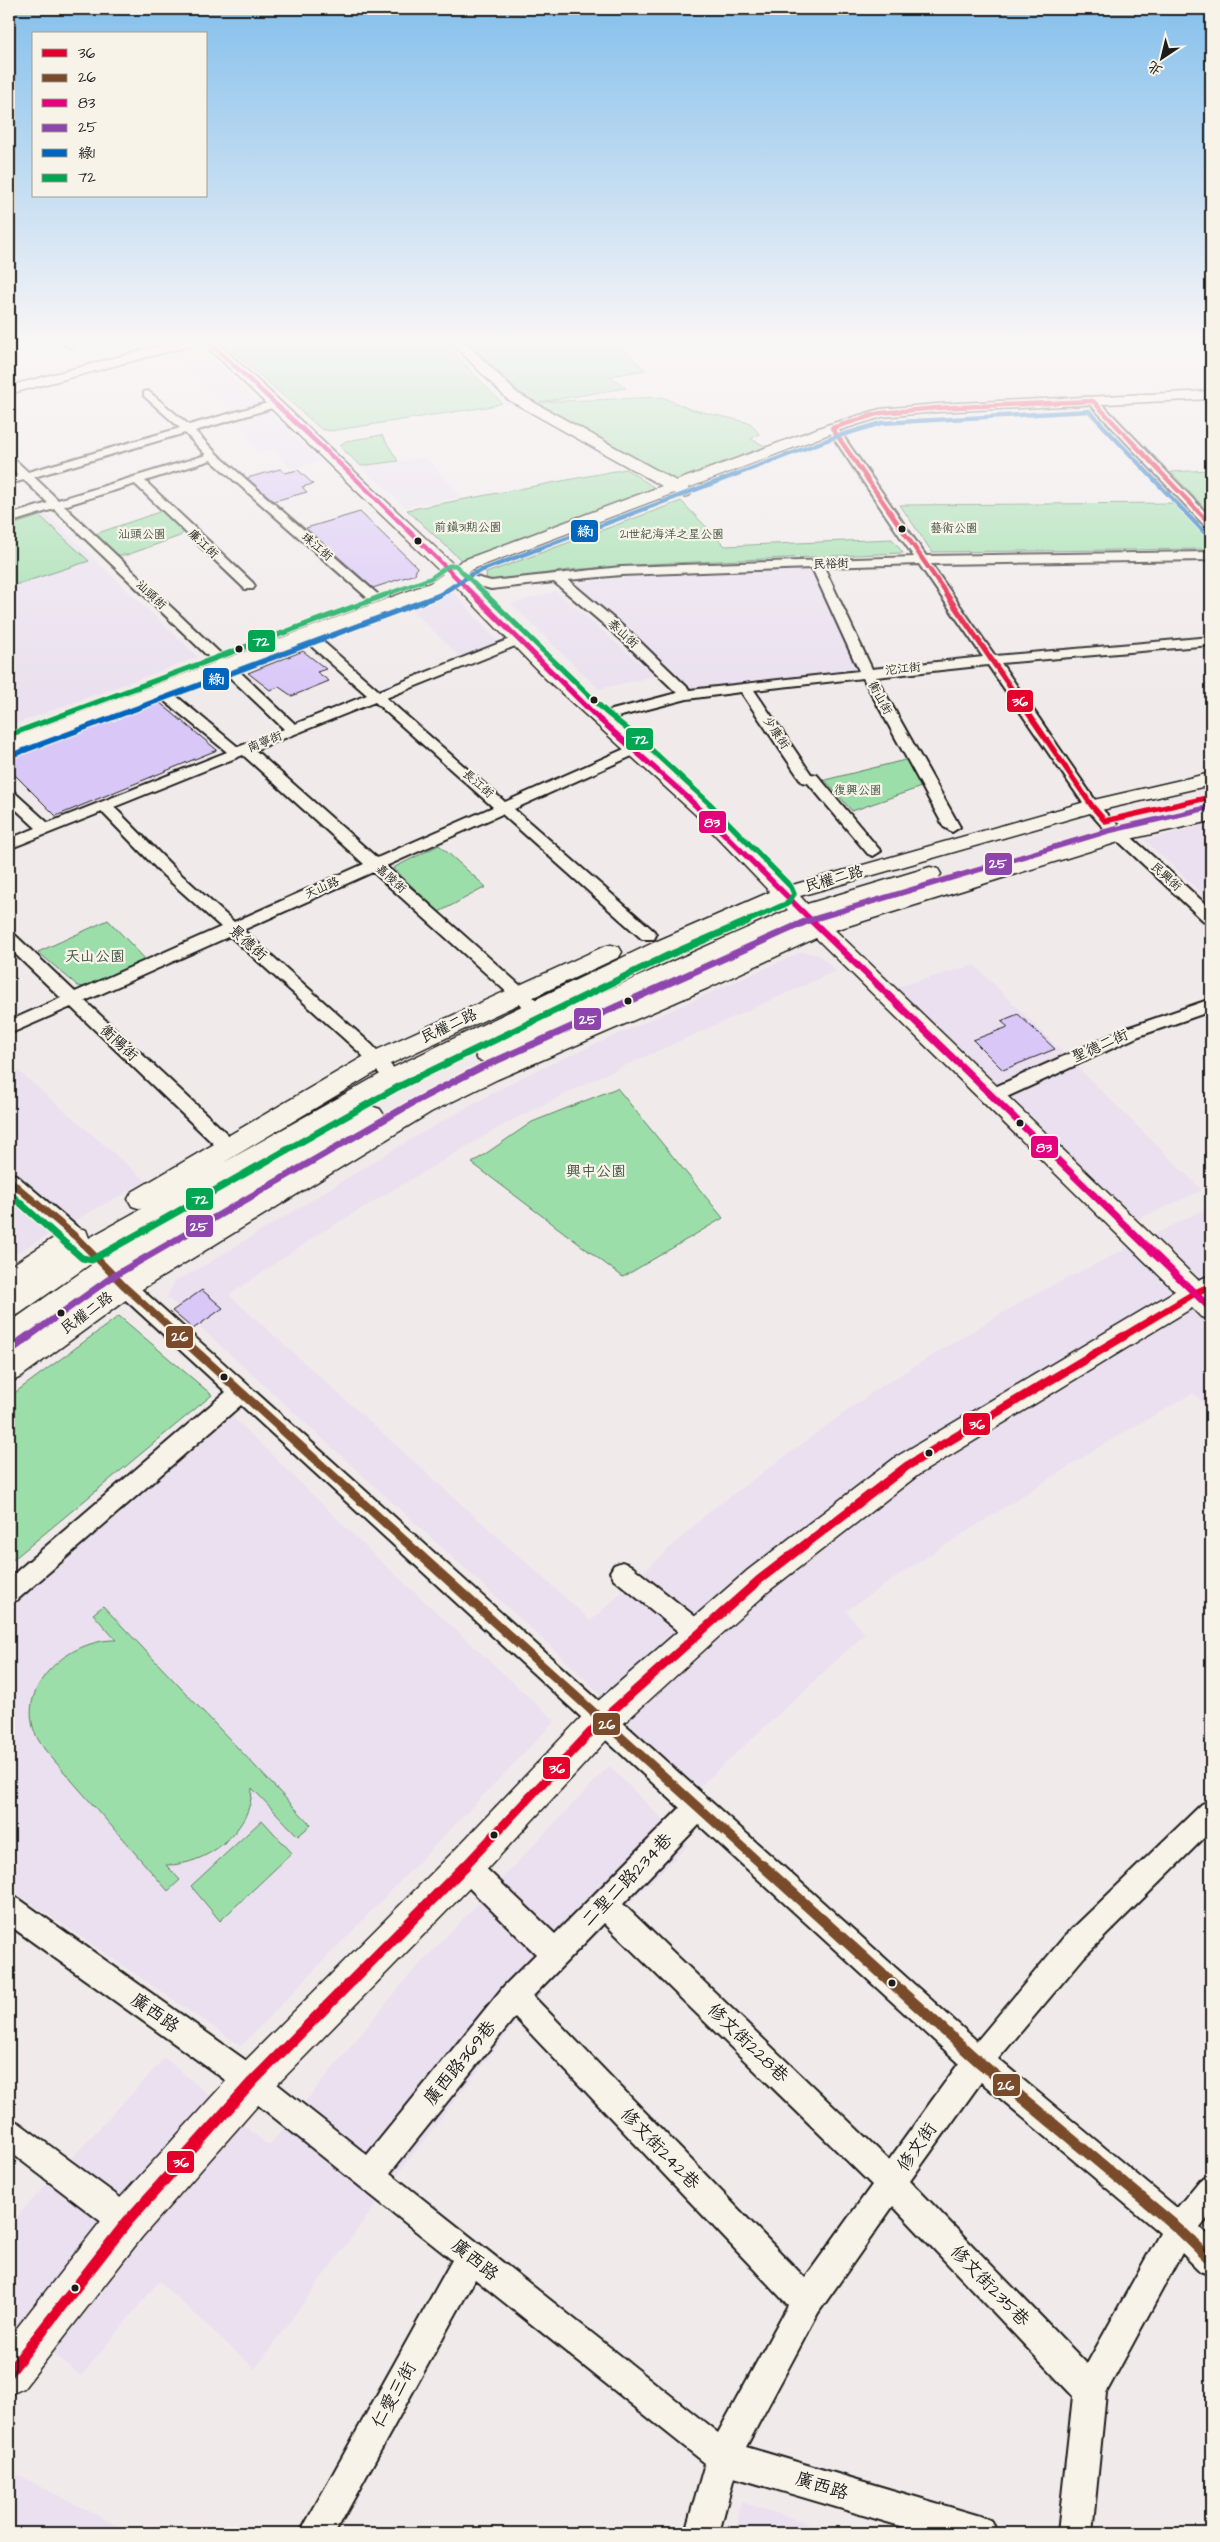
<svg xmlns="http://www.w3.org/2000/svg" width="1220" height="2542" font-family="'Architects Daughter','LXGW WenKai TC',sans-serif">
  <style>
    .built { fill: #eae0ef }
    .green { fill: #9cdea9; stroke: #5c7d62 }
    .building { fill: #d9c7f8; stroke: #1c1c1c }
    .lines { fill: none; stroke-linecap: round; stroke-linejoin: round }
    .street-casing { stroke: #1c1c1c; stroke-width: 4 }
    .secondary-casing { stroke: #1c1c1c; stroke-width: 3 }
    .street { fill: #f7f3e8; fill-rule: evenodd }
    .secondary { fill: #f7f3e8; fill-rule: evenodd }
    .bus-1-far4-casing { stroke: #f7f3e8; stroke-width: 6 }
    .bus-1-far3-casing { stroke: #f7f3e8; stroke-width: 8 }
    .bus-1-far2-casing { stroke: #f7f3e8; stroke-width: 10 }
    .bus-1-far1-casing { stroke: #f7f3e8; stroke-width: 12 }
    .bus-1-casing { stroke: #f7f3e8; stroke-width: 15 }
    .bus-2-far2-casing { stroke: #f7f3e8; stroke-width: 10 }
    .bus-2-far1-casing { stroke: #f7f3e8; stroke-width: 12 }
    .bus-2-casing { stroke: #f7f3e8; stroke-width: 15 }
    .bus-3-far2-casing { stroke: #f7f3e8; stroke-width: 6 }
    .bus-3-far1-casing { stroke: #f7f3e8; stroke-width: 8 }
    .bus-3-casing { stroke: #f7f3e8; stroke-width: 10 }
    .bus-4-far2-casing { stroke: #f7f3e8; stroke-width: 8 }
    .bus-4-far1-casing { stroke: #f7f3e8; stroke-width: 10 }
    .bus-4-casing { stroke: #f7f3e8; stroke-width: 12 }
    .bus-5-far1-casing { stroke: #f7f3e8; stroke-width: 6 }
    .bus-5-casing { stroke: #f7f3e8; stroke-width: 8 }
    .bus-6-far2-casing { stroke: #f7f3e8; stroke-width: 6 }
    .bus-6-far1-casing { stroke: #f7f3e8; stroke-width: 8 }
    .bus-6-casing { stroke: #f7f3e8; stroke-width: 10 }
    .bus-1-far4 { stroke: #e4002b; stroke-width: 4.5 }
    .bus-1-far3 { stroke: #e4002b; stroke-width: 5.5 }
    .bus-1-far2 { stroke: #e4002b; stroke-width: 7 }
    .bus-1-far1 { stroke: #e4002b; stroke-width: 9 }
    .bus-1 { stroke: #e4002b; stroke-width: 11 }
    .bus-2-far2 { stroke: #7a4b2a; stroke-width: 7 }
    .bus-2-far1 { stroke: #7a4b2a; stroke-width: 9 }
    .bus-2 { stroke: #7a4b2a; stroke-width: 11 }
    .bus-3-far2 { stroke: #e5007d; stroke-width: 4.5 }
    .bus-3-far1 { stroke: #e5007d; stroke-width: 5.5 }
    .bus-3 { stroke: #e5007d; stroke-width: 7 }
    .bus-4-far2 { stroke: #8e44ad; stroke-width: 5.5 }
    .bus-4-far1 { stroke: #8e44ad; stroke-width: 7 }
    .bus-4 { stroke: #8e44ad; stroke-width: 9 }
    .bus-5-far1 { stroke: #0065bd; stroke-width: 4.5 }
    .bus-5 { stroke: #0065bd; stroke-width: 5.5 }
    .bus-6-far2 { stroke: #00a651; stroke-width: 4.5 }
    .bus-6-far1 { stroke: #00a651; stroke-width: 5.5 }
    .bus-6 { stroke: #00a651; stroke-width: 7 }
    .bus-dot { fill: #1c1c1c; stroke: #f7f3e8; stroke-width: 2 }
    .labels { text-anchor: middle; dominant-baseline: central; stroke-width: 4.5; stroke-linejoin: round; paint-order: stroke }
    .far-park-label { font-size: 12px; fill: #425646; stroke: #f7f3e8 }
    .far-street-label { font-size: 12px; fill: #1c1c1c; stroke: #f7f3e8 }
    .street-label { font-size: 15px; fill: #1c1c1c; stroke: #f7f3e8 }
    .park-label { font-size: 15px; fill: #425646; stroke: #f7f3e8 }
    .near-street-label { font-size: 18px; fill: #1c1c1c; stroke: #f7f3e8 }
    .line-badge { stroke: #f7f3e8; stroke-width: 2 }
    .badge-label { font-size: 14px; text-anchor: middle; font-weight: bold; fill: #fff }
  </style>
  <rect width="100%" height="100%" fill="#f1eaeb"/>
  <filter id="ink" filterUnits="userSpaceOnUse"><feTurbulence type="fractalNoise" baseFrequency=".02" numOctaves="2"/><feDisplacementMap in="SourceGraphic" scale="10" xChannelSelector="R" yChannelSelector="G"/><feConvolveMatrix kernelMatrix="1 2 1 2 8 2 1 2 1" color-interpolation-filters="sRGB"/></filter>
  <g filter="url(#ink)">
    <path class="built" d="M187,346L201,348L320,461L291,469L274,449L257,451L235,414L199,382L169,351Z
      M425,457L463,497L405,507L362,468Z
      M42,510L198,657L9,726V520Z
      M815,569L860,670L689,690L571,584L628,577Z
      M556,591L655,676L599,689L511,604Z
      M439,592L455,594L500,644L464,660L458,655L408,606Z
      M1211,824V902L1145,840Z
      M802,952L819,955L836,971L597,1078L503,1125L320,1233L229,1295L591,1621L709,1512L877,1389L1024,1300L1211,1206V1410L1193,1393L1104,1444L914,1565L846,1611L865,1634L695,1791L573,1667L167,1297L175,1281L199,1269L411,1139L522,1077Z
      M974,965L1202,1190L1132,1222L894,988Z
      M9,1063L146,1181L9,1257Z
      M226,1410L374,1555L555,1721L241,2046L9,1888V1599Z
      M609,1766L688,1845L544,1987L406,2163L255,2369L159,2281L81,2376L9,2317V2225L165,2058L269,2146L407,1978Z
      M9,2467L22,2477L131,2533H9Z
      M741,2502L839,2533H736Z"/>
    <path class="green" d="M243,341H442L502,403L493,406L330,431L321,429L231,350L238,342Z
      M468,341H625L617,343L645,370L610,376L626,388L540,402L662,397L690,409L750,423L759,434L751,439L767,447L677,480L520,393Z
      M382,435L398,461L361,466L339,446L346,441Z
      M626,469L655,488L461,560L407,510Z
      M1211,470V515L1171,472Z
      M681,501L725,546L892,539L903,553L648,564L568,570L487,582L486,573Z
      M1180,503L1211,538V549L932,552L900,505Z
      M162,511L185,531L180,536L127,555H117L95,534Z
      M40,516L89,561L9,587V526Z
      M913,758L927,785L852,811L825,780Z
      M439,845L486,887L439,912L393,868Z
      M108,920L148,962L91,988L78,986L38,952Z
      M617,1088L723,1218L623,1277L472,1163L532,1122Z
      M119,1316L212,1395L9,1563V1397Z
      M103,1606L311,1825L298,1836L252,1788C252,1831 206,1866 166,1865L180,1880L168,1891L45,1750C42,1745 37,1739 35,1733C16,1684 71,1639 116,1640L93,1614Z
      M262,1820L292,1853L220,1921L191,1886Z"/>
    <path class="building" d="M280,469L285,473L298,470L313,484L302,487L307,492L274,501L247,478Z
      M360,512L417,567L415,574L373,588L306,528Z
      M303,651L326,669L317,672L329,681L292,696L279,687L270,690L248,673Z
      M159,702L217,750L56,816L9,769V759L111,721L114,716L136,708L140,709Z
      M1018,1014L1055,1049L1003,1070L973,1040L1008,1027L1001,1021Z
      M202,1290L223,1308L193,1329L172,1311Z"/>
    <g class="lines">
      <defs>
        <path id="street" d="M56,341H70L75,344L70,347Z
          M148,391L189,425L271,402H279V406L195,431L217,454L382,598L376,602L371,601L211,460L145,481L253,583L255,586L253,589H245L135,484L64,506L295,724L367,695L302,638L300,635L302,632H312L379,691L520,635L525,636L527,639L525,642L386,698L505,802L631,746H641L643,749L641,752L514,809L654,931L656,935L654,939H642L502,814L386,866L542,1005L545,1009L542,1013H530L373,872L243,930L372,1045L399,1074L402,1078L399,1082L393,1084L387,1082L360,1053L230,936L85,1001L237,1143L239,1148L237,1153L230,1155L223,1153L71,1007L9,1034V1021L61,998L9,948V934L15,935L75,992L221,927L163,875L102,812L9,849V839L36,828L9,803V791L14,792L48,823L227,752L162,699L139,707L132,703L134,700L164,689L169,690L238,747L284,729L54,509L9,523V515L48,503L24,480L9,484V477L18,475L9,466V457L13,458L28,472L180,428L144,396V392ZM185,433L206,455L58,500L34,477ZM375,702L493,807L377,858L255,750ZM243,755L364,864L234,922L175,869L114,807Z
          M1093,398L1097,399L1211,518V529L1207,528L1089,403L1088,401Z
          M832,425L836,426L926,556L1211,552V560L931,564L995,656L1211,637V645L1001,663L1097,803L1110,818L1211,909V923L1205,922L1100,824L1087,809L988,665L876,677L960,827L952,832L944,827L863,678L754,690L811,774L817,775L878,848L881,851L873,856L868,854L808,783L802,782L741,692L687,699L598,722L593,721L591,718L593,715L677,693L622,640L554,582L491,589L449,578L447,575L453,571L491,581L621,567L914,557L827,428ZM919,564L983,657L872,669L824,567ZM812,568L859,671L690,690L632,634L568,580L621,575Z
          M105,712L112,716L110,719L9,757V748Z
          M1211,999V1011L1139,1036L998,1101L992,1102L986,1101L983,1096L986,1091L1127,1028Z
          M9,1173L16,1175L83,1232L131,1280L977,2041L1064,1937L1202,1804L1211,1800V1831L1084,1957L998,2059L1177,2208L1200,2180L1211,2176V2214L1200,2228L1211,2239V2275L1200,2271L1182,2253L1106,2393L1092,2533H1058L1073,2396L893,2206L818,2313L746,2447L980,2516L992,2521L997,2533H924L734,2477L719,2533H685L705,2463L475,2279L335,2533H300L452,2260L242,2092L9,1925V1896L19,1899L262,2072L367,2155L504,1986L536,1954L456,1875L452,1866L456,1857L465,1853L474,1857L555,1934L680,1808L241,1405L17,1600L9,1603V1578L226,1392L117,1292L69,1242L9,1191ZM699,1825L959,2063L889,2160L623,1904ZM604,1923L872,2185L805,2278L533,1996ZM515,2017L788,2305L718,2433L390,2173ZM981,2082L1160,2233L1087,2364L910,2181Z
          M622,1562L630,1565L707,1626L711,1634L707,1642L699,1645L691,1642L614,1579L610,1572L614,1565Z
          M9,2118L19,2123L138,2211L142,2222L138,2233L127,2237L116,2233L9,2151Z"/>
        <path id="secondary" d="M177,341H198L196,344L9,394V386Z
          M201,341H216L455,566L461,561L662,486L507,399L450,341H464L517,393L676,481L827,425L880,409L937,404L1211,391V399L937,412L882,417L837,431L688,488L692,492L690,495L684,497L674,493L473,569L464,575L560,671L709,806L789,886L1085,802L1211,773V785L1097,811L800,896L807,904L930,867L938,869L941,874L938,879L819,915L823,919L1113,831L1211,809V821L1125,840L835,930L1198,1280L1211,1275V1320L1201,1317L1192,1308L918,1475L770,1590L614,1732L478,1879L266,2096L142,2237L24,2388L9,2395V2338L112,2207L238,2068L452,1853L590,1708L748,1570L896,1457L1175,1291L816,938L708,988L498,1079L431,1112L134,1294L19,1378L9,1382V1354L113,1279L19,1346L9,1349V1323L97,1261L362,1109L371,1106L380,1109L384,1115L381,1119C448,1079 520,1050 592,1020C663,990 734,958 804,926L800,922L496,1060L487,1062L478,1060L475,1054L478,1048L788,910L781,903L671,952L402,1084L99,1258L19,1314L9,1317V1267L66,1230L76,1227L86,1230L89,1238L141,1209L132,1206L128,1199L132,1192L368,1054L603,947L611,945L619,947L622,952L619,957L386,1066L223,1163L384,1072L655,942L770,892L695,814L546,679L453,583L442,591L9,752V739L430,583L443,574Z"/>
      </defs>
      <use href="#street" class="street-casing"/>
      <use href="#secondary" class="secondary-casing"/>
      <use href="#street" class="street"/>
      <use href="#secondary" class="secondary"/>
      <defs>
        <path id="bus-1-far4" d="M948,596L832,428L880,413L937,408L1093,401L1211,525"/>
        <path id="bus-1-far3" d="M947,595L1092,806L1105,821L1211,797"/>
        <path id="bus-1-far2" d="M1122,1337L1195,1293L1211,1286"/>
        <path id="bus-1-far1" d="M464,1867L602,1720L759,1580L907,1466L1124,1336"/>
        <path id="bus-1" d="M9,2373L127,2222L252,2082L465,1866"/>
        <path id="bus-2-far2" d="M9,1180L76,1237L124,1286L180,1337"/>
        <path id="bus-2-far1" d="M179,1336L764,1867"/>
        <path id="bus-2" d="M763,1866L978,2061L1179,2229L1211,2260"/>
        <path id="bus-3-far2" d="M208,341L356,479L475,596"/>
        <path id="bus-3-far1" d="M474,595L598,718L686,796L813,922"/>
        <path id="bus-3" d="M812,921L1211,1309"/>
        <path id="bus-4-far2" d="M804,922L1108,831L1211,807"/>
        <path id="bus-4-far1" d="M28,1337L112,1277L416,1101L480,1068L807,921"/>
        <path id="bus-4" d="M15,1346L29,1336"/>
        <path id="bus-5-far1" d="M438,596L472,574L835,437L882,423L1089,411L1204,532"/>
        <path id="bus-5" d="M12,755L440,595"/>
        <path id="bus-6-far2" d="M382,596L431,578L448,566L455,565L487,596"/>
        <path id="bus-6-far1" d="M486,595L605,711L643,742L709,803L791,887L794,894L788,903L745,922
          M9,735L385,595"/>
        <path id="bus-6" d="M9,1193L82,1258L92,1260L398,1087L667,956L748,921"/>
      </defs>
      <use href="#bus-1-far4" class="bus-1-far4-casing"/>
      <use href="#bus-1-far3" class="bus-1-far3-casing"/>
      <use href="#bus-1-far2" class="bus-1-far2-casing"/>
      <use href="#bus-1-far1" class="bus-1-far1-casing"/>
      <use href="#bus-1" class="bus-1-casing"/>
      <use href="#bus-2-far2" class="bus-2-far2-casing"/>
      <use href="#bus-2-far1" class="bus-2-far1-casing"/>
      <use href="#bus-2" class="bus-2-casing"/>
      <use href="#bus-3-far2" class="bus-3-far2-casing"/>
      <use href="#bus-3-far1" class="bus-3-far1-casing"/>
      <use href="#bus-3" class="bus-3-casing"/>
      <use href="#bus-4-far2" class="bus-4-far2-casing"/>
      <use href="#bus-4-far1" class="bus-4-far1-casing"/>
      <use href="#bus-4" class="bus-4-casing"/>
      <use href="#bus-5-far1" class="bus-5-far1-casing"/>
      <use href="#bus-5" class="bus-5-casing"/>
      <use href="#bus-6-far2" class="bus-6-far2-casing"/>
      <use href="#bus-6-far1" class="bus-6-far1-casing"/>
      <use href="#bus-6" class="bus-6-casing"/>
      <use href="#bus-1-far4" class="bus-1-far4"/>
      <use href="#bus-1-far3" class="bus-1-far3"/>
      <use href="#bus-1-far2" class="bus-1-far2"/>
      <use href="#bus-1-far1" class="bus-1-far1"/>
      <use href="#bus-1" class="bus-1"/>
      <use href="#bus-2-far2" class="bus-2-far2"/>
      <use href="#bus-2-far1" class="bus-2-far1"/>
      <use href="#bus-2" class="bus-2"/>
      <use href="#bus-3-far2" class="bus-3-far2"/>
      <use href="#bus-3-far1" class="bus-3-far1"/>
      <use href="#bus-3" class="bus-3"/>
      <use href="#bus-4-far2" class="bus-4-far2"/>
      <use href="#bus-4-far1" class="bus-4-far1"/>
      <use href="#bus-4" class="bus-4"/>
      <use href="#bus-5-far1" class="bus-5-far1"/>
      <use href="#bus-5" class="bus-5"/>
      <use href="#bus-6-far2" class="bus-6-far2"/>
      <use href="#bus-6-far1" class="bus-6-far1"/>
      <use href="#bus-6" class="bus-6"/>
    </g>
  </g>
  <linearGradient id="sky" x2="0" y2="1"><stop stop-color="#85c0ec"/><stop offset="0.49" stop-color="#f9f6f6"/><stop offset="1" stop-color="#f9f6f6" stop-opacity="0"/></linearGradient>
  <rect width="1220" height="697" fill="url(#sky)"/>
  <g class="bus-dot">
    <circle cx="902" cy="529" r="4.5"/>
    <circle cx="418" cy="541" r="4.5"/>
    <circle cx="239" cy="649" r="4.5"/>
    <circle cx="594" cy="700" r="4.5"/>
    <circle cx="628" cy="1001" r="4.5"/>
    <circle cx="1020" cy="1123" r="4.5"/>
    <circle cx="61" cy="1313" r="4.5"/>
    <circle cx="224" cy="1377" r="4.5"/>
    <circle cx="929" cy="1453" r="4.5"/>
    <circle cx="494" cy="1835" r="4.5"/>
    <circle cx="892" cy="1983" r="4.5"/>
    <circle cx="75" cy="2288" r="4.5"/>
  </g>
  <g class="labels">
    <g class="far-park-label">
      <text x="468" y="527">前鎮31期公園</text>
      <text x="954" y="528">藝術公園</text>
      <text x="142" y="534">汕頭公園</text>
      <text x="672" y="534">21世紀海洋之星公園</text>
      <text x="858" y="790">復興公園</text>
    </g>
    <g class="far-street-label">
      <text transform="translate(203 544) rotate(43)">廉江街</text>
      <text transform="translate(317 547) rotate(40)">珠江街</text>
      <text transform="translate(831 564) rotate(-2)">民裕街</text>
      <text transform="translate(151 595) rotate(43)">汕頭街</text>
      <text transform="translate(623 634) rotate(42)">泰山街</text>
      <text transform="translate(903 669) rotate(-6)">沱江街</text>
      <text transform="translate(880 698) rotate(61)">衡山街</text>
      <text transform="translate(776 733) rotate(56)">少康街</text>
      <text transform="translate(265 742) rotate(-22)">南寧街</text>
      <text transform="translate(478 784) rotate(41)">長江街</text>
      <text transform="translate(1166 877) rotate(42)">民興街</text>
      <text transform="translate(391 879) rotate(42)">嘉陵街</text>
      <text transform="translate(322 888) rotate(-24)">天山路</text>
    </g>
    <g class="street-label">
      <text transform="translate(834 879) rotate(-16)">民權二路</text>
      <text transform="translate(248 943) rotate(42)">景德街</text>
      <text transform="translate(449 1026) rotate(-25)">民權二路</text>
      <text transform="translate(119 1043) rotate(43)">衡陽街</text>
      <text transform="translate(1100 1046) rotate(-24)">聖德二街</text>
      <text transform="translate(87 1313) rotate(-36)">民權二路</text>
    </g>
    <g class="park-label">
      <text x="95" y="956">天山公園</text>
      <text x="596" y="1171">興中公園</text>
    </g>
    <g class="near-street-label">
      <text transform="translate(627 1880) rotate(-46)">二聖二路234巷</text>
      <text transform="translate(155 2013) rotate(35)">廣西路</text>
      <text transform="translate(748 2043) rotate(44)">修文街228巷</text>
      <text transform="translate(460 2063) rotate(-51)">廣西路369巷</text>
      <text transform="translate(917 2147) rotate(-55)">修文街</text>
      <text transform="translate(660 2149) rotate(46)">修文街242巷</text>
      <text transform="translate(475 2260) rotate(39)">廣西路</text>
      <text transform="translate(990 2286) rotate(46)">修文街235巷</text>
      <text transform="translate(394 2395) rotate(-61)">仁愛三街</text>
      <text transform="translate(822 2486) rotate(17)">廣西路</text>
    </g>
  </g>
  <g class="line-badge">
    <rect x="570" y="519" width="29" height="24" rx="5" fill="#0065bd"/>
    <rect x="247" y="629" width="29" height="24" rx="5" fill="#00a651"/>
    <rect x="202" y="667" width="28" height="24" rx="5" fill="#0065bd"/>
    <rect x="1006" y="689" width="28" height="24" rx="5" fill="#e4002b"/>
    <rect x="625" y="727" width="29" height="24" rx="5" fill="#00a651"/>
    <rect x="698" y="810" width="29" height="24" rx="5" fill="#e5007d"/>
    <rect x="984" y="852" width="29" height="24" rx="5" fill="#8e44ad"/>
    <rect x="573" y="1007" width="29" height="24" rx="5" fill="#8e44ad"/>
    <rect x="1030" y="1135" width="29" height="24" rx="5" fill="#e5007d"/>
    <rect x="185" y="1187" width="29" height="24" rx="5" fill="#00a651"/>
    <rect x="185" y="1214" width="29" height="24" rx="5" fill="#8e44ad"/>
    <rect x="165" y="1325" width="29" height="24" rx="5" fill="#7a4b2a"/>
    <rect x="962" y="1412" width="29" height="24" rx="5" fill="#e4002b"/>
    <rect x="592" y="1712" width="29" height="24" rx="5" fill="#7a4b2a"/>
    <rect x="542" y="1756" width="29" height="24" rx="5" fill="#e4002b"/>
    <rect x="992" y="2073" width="29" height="24" rx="5" fill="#7a4b2a"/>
    <rect x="166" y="2150" width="29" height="24" rx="5" fill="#e4002b"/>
  </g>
  <g class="badge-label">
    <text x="585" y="536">綠1</text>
    <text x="261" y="646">72</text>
    <text x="216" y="684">綠1</text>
    <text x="1020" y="706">36</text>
    <text x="640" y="744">72</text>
    <text x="712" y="827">83</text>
    <text x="998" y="868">25</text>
    <text x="588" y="1024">25</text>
    <text x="1044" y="1152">83</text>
    <text x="200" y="1204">72</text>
    <text x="199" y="1231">25</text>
    <text x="180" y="1341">26</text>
    <text x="977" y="1429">36</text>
    <text x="607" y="1729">26</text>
    <text x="557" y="1773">36</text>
    <text x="1006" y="2090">26</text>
    <text x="181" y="2167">36</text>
  </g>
  <rect width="1220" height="2542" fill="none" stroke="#f7f3e8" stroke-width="30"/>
  <rect x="15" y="15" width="1190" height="2512" fill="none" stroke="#1c1c1c" stroke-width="2" filter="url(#ink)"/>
  <rect x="32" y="32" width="175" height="165" fill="#f7f3e8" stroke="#9f9d96"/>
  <rect x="42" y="49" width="25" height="8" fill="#e4002b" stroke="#9f9d96"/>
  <text x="78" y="58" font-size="15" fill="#1c1c1c">36</text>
  <rect x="42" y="74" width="25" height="8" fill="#7a4b2a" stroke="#9f9d96"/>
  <text x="78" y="82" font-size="15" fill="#1c1c1c">26</text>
  <rect x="42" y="99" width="25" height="8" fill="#e5007d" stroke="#9f9d96"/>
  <text x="78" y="108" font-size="15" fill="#1c1c1c">83</text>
  <rect x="42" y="124" width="25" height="8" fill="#8e44ad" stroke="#9f9d96"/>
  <text x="78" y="132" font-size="15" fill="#1c1c1c">25</text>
  <rect x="42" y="149" width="25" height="8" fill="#0065bd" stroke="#9f9d96"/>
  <text x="78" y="158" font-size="15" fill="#1c1c1c">綠1</text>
  <rect x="42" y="174" width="25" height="8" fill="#00a651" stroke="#9f9d96"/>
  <text x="78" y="182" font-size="15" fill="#1c1c1c">72</text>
  <g transform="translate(1162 58) rotate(215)" stroke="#f7f3e8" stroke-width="4" paint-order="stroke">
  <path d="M0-4L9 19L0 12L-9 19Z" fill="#1c1c1c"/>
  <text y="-8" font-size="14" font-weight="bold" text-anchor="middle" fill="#1c1c1c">北</text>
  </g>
</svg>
